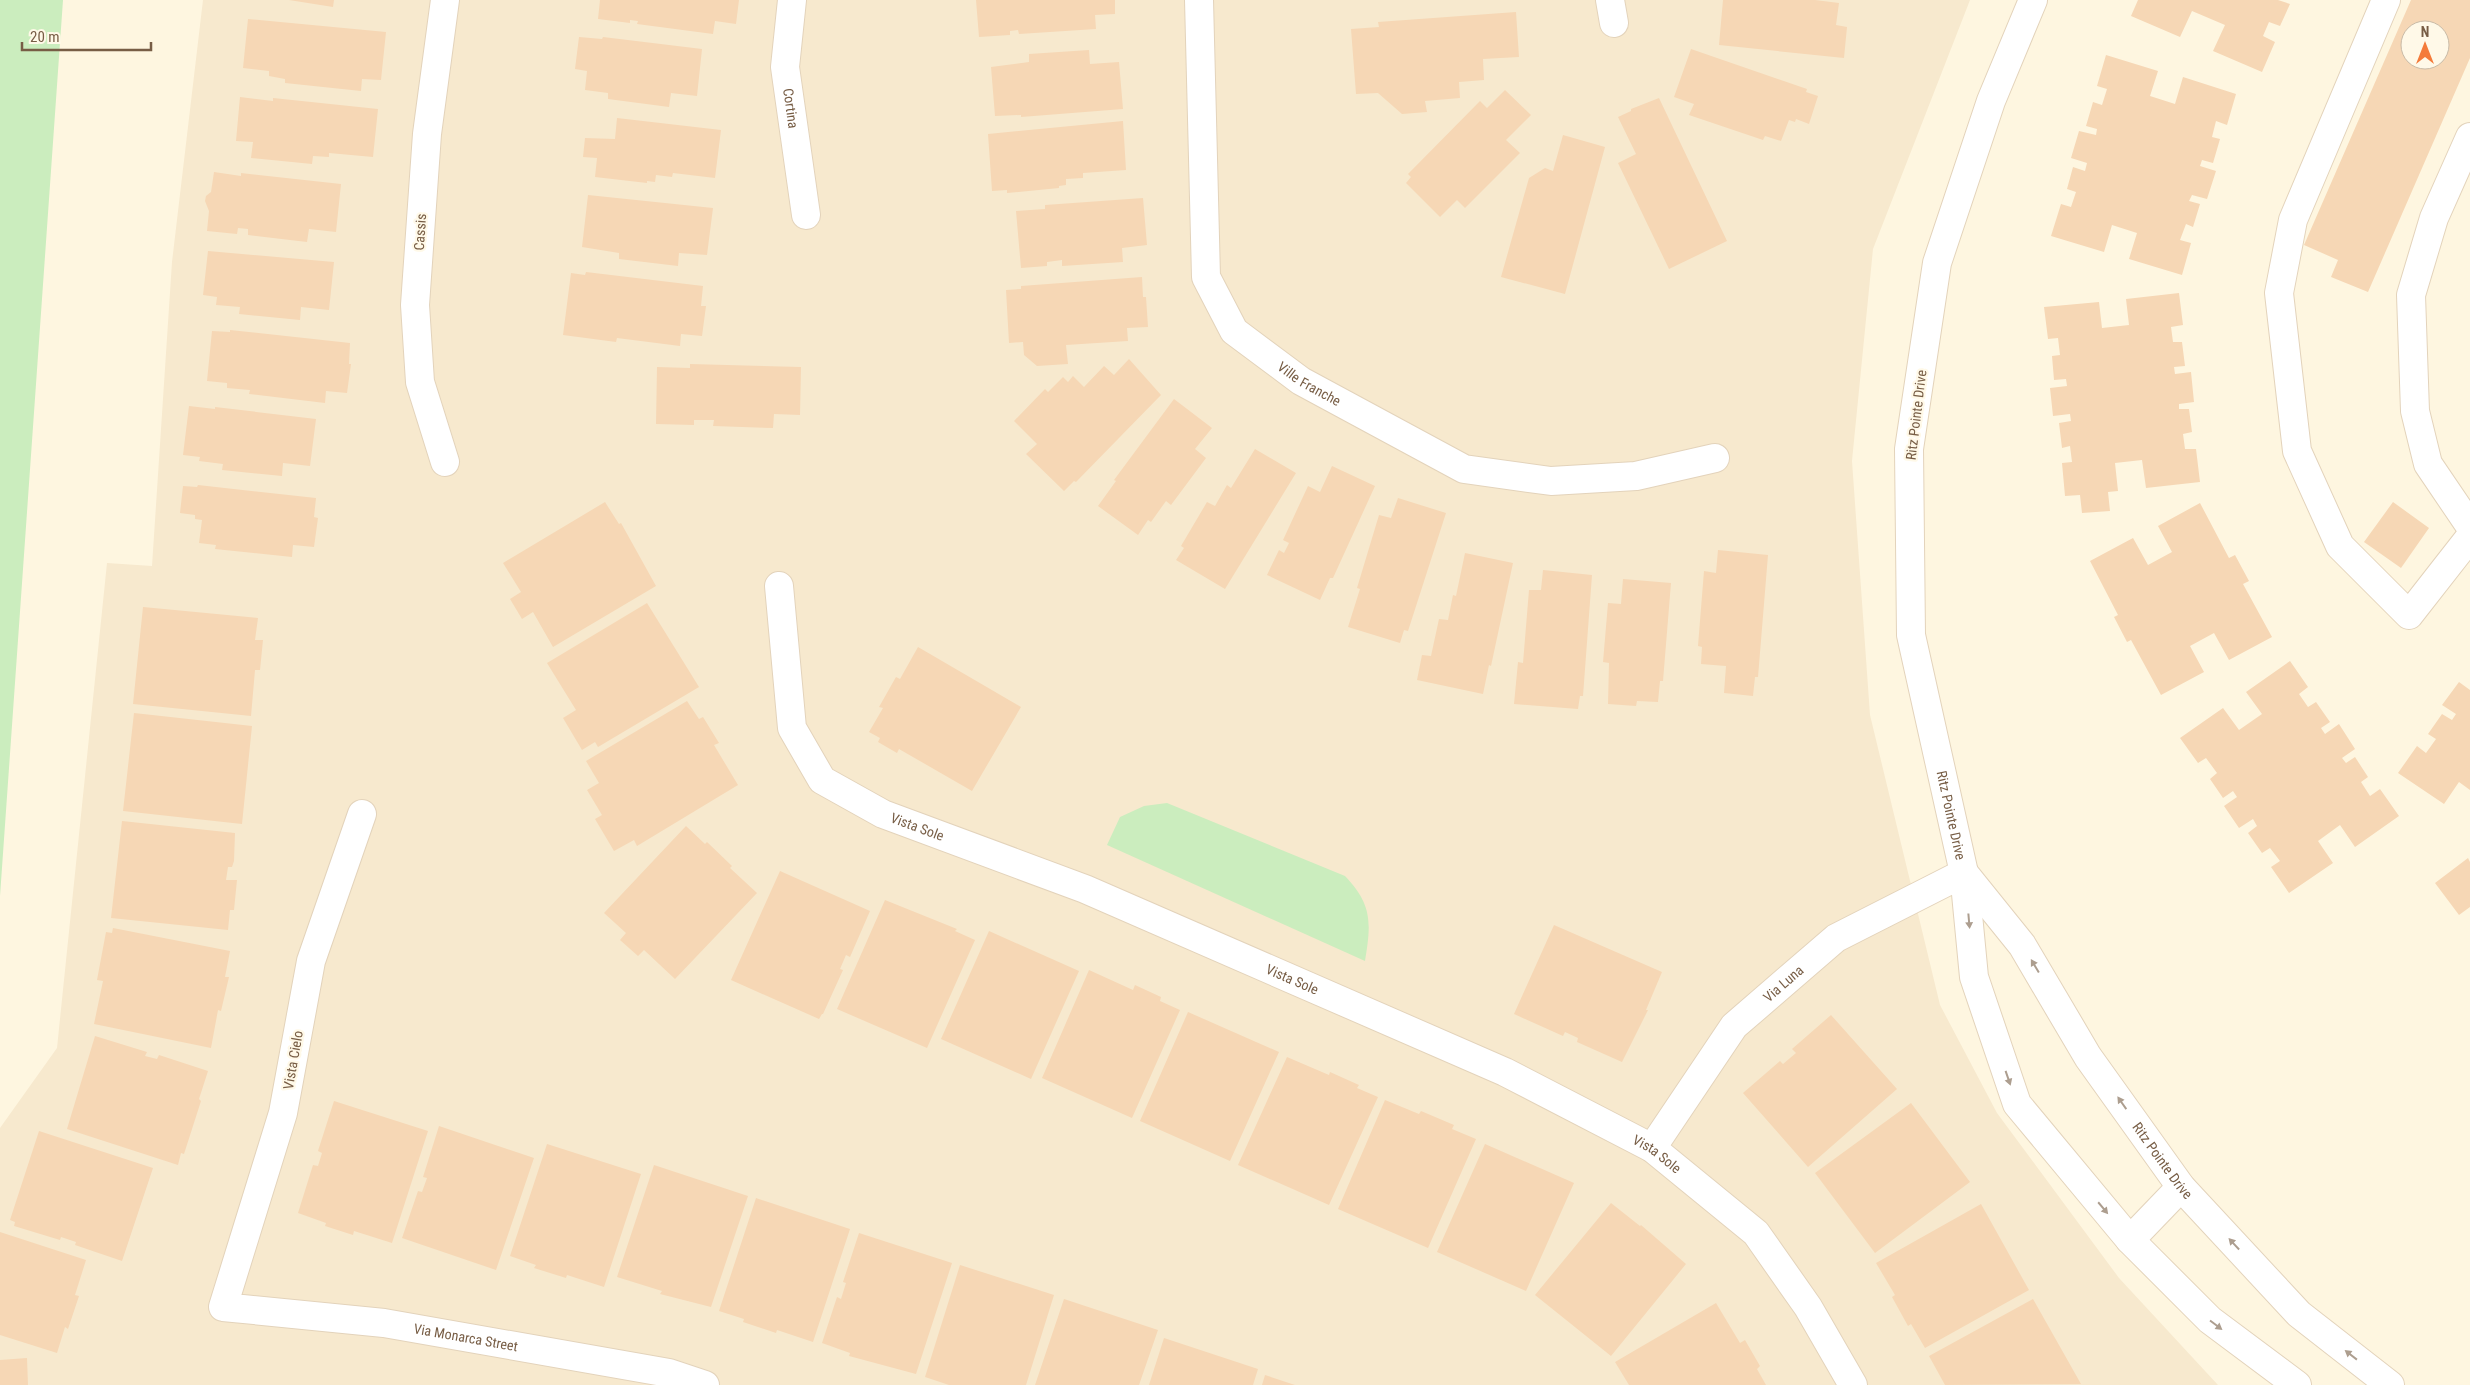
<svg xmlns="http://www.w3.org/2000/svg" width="2470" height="1385" font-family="'Roboto Condensed',sans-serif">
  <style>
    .residential { fill: #f7e9ce }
    .green { fill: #cbedbe }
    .building { fill: #f6d7b5; fill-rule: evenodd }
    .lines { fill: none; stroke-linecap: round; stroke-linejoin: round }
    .minor-casing { stroke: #e3d3bb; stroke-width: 30 }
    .minor { stroke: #fff; stroke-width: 28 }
    .oneway { fill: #ad9e8f }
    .labels { text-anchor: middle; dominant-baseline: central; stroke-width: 4.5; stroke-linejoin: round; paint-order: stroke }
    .street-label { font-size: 14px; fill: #775d45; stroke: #fff9e8 }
  </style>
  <rect width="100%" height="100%" fill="#fef6e0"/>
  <path class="residential" d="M203,0H1970L1873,249L1852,461L1870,715L1940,1005L1997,1113L2119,1278L2218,1385H0V1128L57,1048L107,563L152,566L172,262Z"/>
  <path class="green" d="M0,0H63L0,896Z
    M1167,803L1345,876C1373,905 1371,924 1365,961L1107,845L1120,817L1144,806Z"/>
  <path class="building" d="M289,0H334L333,7Z
    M600,0H739L736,24L715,21L713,34L637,24L638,21L630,20V23L598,19Z
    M976,0H1115V14L1095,15L1096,29L1019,34L1018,30L1010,31V35L979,37Z
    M1723,0H1815L1839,3L1836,25L1847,27L1844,58L1719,45Z
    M2138,0H2278L2290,4L2280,26L2269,22L2263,36L2275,42L2262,72L2213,51L2225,25L2192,11L2180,37L2131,16Z
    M2411,0H2470V58L2368,292L2331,277L2338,260L2304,245ZM2410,30H2440V60H2410Z
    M1516,12L1519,57L1483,59L1484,80L1459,82L1460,98L1425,101L1427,112L1402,114L1378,93L1356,94L1351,29L1379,27L1378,22Z
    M248,19L386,32L381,80L362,79L361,91L285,83V79L269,76V71L243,68Z
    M579,37L602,39L603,37L702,49L697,96L671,93L669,107L608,99V93L585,90L587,71L575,69Z
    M1691,49L1807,89L1806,92L1818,96L1809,124L1796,119L1795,122L1789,120L1781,141L1765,136L1763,140L1689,115L1694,104L1674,97Z
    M1089,50L1090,64L1119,62L1123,109L1021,117V115L995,116L991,67L1029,62V54Z
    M2106,55L2158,71L2150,96L2175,104L2183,77L2236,94L2227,125L2216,121L2212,137L2220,139L2213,163L2202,160L2200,166L2216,171L2207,199L2192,195L2189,201L2200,204L2193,227L2186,224L2180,240L2191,243L2182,275L2129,259L2137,233L2112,225L2104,252L2051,236L2061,204L2071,207L2076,192L2067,189L2073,167L2085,171L2087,163L2071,158L2079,131L2096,135L2097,129L2086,126L2093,102L2102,105L2107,89L2097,86Z
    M1505,90L1531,115L1506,140L1520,153L1465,208L1457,200L1440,217L1406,183L1411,177L1408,174L1480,101L1487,108Z
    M240,97L273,101V98L378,109L373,157L329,153V157L313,156L312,164L251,158L253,142L236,141Z
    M1659,98L1727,241L1669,269L1618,163L1636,154L1618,117L1631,111V109Z
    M617,118L721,130L715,178L673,173L672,177L656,175L655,182L647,181V183L595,177L597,158L583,157L585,138L615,139Z
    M1123,121L1126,170L1083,173V178L1066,179V185L1059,186V188L1007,193V190L992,191L988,134Z
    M1563,135L1605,147L1565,294L1501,277L1529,178L1545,168L1553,171Z
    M214,172L241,176V173L341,184L336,232L309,229L307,242L248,235V229L238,228L237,234L207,231L209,211L205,201L206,196L211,192Z
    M588,195L713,208L707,255L679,253L678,266L619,259V253L582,247Z
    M1143,198L1147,245L1122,248L1123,262L1062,266V260L1047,262V266L1021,268L1016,211L1045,209V205Z
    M208,251L334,262L329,310L301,307L300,320L239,314L240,307L216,305L217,297L203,295Z
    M586,272L703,286L701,306H706L702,336L681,334L680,346L617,338L616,342L563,335L571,273L585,275Z
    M1142,277L1143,297H1146L1148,327L1127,328L1128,341L1066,345L1068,364L1037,366L1024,355L1023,342L1009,343L1006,290L1021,289V286Z
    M2179,293L2183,325L2171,327L2173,342H2182L2185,366L2174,367L2175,374L2191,372L2194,402L2179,404V409H2189L2192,432L2183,434L2185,449H2196L2200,482L2146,488L2142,460L2115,463L2118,491L2108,492L2110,511L2082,513L2080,495L2065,496L2062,463L2072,462L2070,446L2062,448L2059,423L2071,421L2070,414L2053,416L2050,388L2067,386L2066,379L2054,380L2052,356L2060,355L2058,338L2048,339L2044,307L2099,302L2102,328L2129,325L2126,299Z
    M230,330L350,343L349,364H351L347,393L326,391L325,403L249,394L250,390L227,388V383L207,381L212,331L230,332Z
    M1129,359L1161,395L1076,482L1074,481L1064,491L1026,454L1037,444L1014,421L1045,389L1048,392L1063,377L1068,382L1073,376L1084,387L1104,366L1114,375Z
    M690,364L801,367L800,415L774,414L773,428L713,426L714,420H694V425L656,424L657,367L690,368Z
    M1174,399L1212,428L1195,449L1206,458L1171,505L1166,501L1151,522L1148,520L1138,535L1098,506L1116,481L1114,480Z
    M189,406L215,409V407L316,419L310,466L283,463L282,476L222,470L223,464L199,461L200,457L183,455Z
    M1255,449L1296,473L1225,589L1176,560L1184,548L1181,546L1207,502L1215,506L1227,485L1231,488Z
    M1332,466L1375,486L1333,578H1330L1320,600L1267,575L1279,550L1284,553L1289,543L1283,540L1308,486L1320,492Z
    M198,485L316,498L314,517L318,518L314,547L293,545L292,557L215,549L216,545L199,543L202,520L195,519V515L180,513L183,486L197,487Z
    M1398,498L1446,513L1408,631L1404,630L1400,643L1348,627L1360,589L1357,588L1379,515L1391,518Z
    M605,502L619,524L621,523L656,586L553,647L533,612L522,619L510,599L521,592L503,563Z
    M2393,502L2429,528L2401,568L2364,542Z
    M2200,503L2229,558L2235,555L2249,581L2243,584L2272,637L2229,660L2214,633L2190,646L2204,672L2161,695L2131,640L2127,642L2114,617L2118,615L2090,561L2133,538L2148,565L2172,552L2158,526Z
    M1718,550L1768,555L1758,677H1755L1753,696L1724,693L1726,666L1701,664L1702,647L1698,646L1704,571L1716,573Z
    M1465,553L1513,563L1491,666L1489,665L1483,694L1417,680L1422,655L1431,656L1439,619L1448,620L1453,595L1456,596Z
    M1543,570L1592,575L1583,696H1580L1578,709L1514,704L1518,662L1523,663L1529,590H1541Z
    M1623,579L1671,583L1663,681H1660L1658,702L1637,701L1636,706L1608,704L1609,663L1603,662L1608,603L1621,604Z
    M647,603L699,687L598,747L595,742L582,750L563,718L576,710L547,663Z
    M143,607L258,618L255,640H263L260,670H255L251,716L133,704Z
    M918,647L1021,707L972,791L899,749L897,753L878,742L880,738L869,732L883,708L879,707L896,677L900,679Z
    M2290,661L2308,687L2299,694L2308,707L2316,702L2330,722L2321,728L2325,734L2339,724L2355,749L2342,758L2346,763L2355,757L2368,777L2361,782L2370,796L2380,789L2399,816L2355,847L2340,825L2318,841L2333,863L2289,893L2271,867L2280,861L2270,848L2262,853L2248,833L2257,826L2253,819L2239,828L2224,806L2237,797L2233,791L2223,798L2210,779L2217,773L2206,758L2198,763L2180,738L2223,708L2239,730L2262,714L2246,692Z
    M2459,682L2470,690V790L2459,782L2444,804L2398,773L2417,746L2426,753L2436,739L2428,734L2442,714L2452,720L2456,714L2442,705Z
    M687,701L699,719L703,717L719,743L714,745L738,785L637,846L634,840L614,851L595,819L602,815L587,790L599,783L586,761Z
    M134,713L252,726L242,824L123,811Z
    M122,821L235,833L234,861L232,867H228L226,880H237L234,910H230L228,930L111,918Z
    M686,826L705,844L707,842L732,866L730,868L757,893L675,979L644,950L638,956L620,940L626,933L604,913Z
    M2468,858L2470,862V907L2459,915L2435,883Z
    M780,871L870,911L850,957L846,955L840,969L843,970L823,1014H822L819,1019L731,980Z
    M885,900L957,929L955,931L975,940L927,1048L837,1009Z
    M1554,925L1662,972L1646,1010H1648L1622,1062L1577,1042L1578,1038L1565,1032L1563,1036L1514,1014Z
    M113,928L230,951L225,977H229L221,1011L218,1010L211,1048L94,1024L103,981L97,980L106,932L112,933Z
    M989,931L1079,971L1031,1079L941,1039Z
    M1089,970L1133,990L1135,985L1161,997L1160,1001L1180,1010L1132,1118L1042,1078Z
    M1188,1012L1279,1052L1230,1161L1140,1121Z
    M1831,1015L1897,1089L1808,1167L1743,1093L1780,1061L1783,1064L1796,1053L1792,1049Z
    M95,1036L147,1052L145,1056L157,1059L159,1055L208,1071L199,1099L201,1101L184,1154L181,1153L178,1165L67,1129Z
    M1287,1057L1329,1075L1330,1072L1359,1085L1357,1088L1378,1097L1329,1205L1238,1165Z
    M1385,1100L1419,1114L1421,1111L1454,1125L1452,1129L1476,1139L1428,1248L1338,1209Z
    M334,1101L428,1131L392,1243L354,1231L353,1235L325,1226L326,1223L298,1213L313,1165L318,1166L322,1153L318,1151Z
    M1911,1103L1970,1182L1875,1253L1815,1173Z
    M439,1126L534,1158L496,1270L402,1238L418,1191L422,1192L427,1178L423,1177Z
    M39,1131L153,1168L122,1261L75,1245L76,1242L61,1237L60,1240L14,1226L15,1222L10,1220Z
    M547,1144L641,1174L604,1287L567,1275L566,1278L534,1268L536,1265L510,1256Z
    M1485,1144L1574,1183L1526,1291L1437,1252Z
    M654,1165L748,1196L711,1307L660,1294L662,1291L617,1277Z
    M756,1198L850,1229L813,1342L777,1330L776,1333L743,1322L744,1319L719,1311Z
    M1611,1203L1640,1226L1641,1225L1686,1264L1611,1356L1535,1295Z
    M1981,1204L2029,1290L1925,1348L1911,1324L1908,1326L1892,1297L1895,1295L1876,1263Z
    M0,1232L86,1260L75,1295L79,1296L68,1329L65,1327L57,1353L0,1335Z
    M859,1233L952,1263L916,1374L849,1356L850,1353L822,1343L837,1297L841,1299L846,1283L843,1282Z
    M960,1265L1054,1295L1026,1385H949L925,1377Z
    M1064,1299L1158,1330L1139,1385H1035Z
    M2033,1299L2081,1384L1945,1385L1929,1356Z
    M1716,1303L1740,1343L1745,1340L1760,1366L1757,1369L1766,1385H1629L1615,1362Z
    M1164,1338L1258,1369L1253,1385H1149Z
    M27,1358L28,1385H0V1360Z
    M1265,1375L1295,1385H1262Z"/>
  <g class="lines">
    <defs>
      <g id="minor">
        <path d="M445,0L427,134L415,305L420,382L445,462"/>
        <path id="s1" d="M792,0L785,67L806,215"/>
        <path id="s2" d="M1199,0L1206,277L1234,331L1301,381L1464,469L1551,481L1636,476L1715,458"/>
        <path d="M1610,0L1614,23"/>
        <path id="s3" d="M2033,0L1991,101L1937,263L1909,449L1911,635L1964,873L1974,977L2017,1104L2130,1240L2210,1320L2297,1385"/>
        <path d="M2386,0L2293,220L2279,293L2297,451L2340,546L2409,615L2470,537"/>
        <path d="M2470,137L2434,218L2411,295L2415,411L2428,464L2470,526"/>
        <path id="s4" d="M779,586L792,728L822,780L883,814L1085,889L1505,1072L1652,1148L1756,1233L1808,1307L1853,1385"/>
        <path id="s5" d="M362,814L311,961L283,1113L223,1307L384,1323L669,1373L705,1385"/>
        <path id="s6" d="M1964,873L2022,945L2088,1057L2181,1187L2299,1314L2390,1385"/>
        <path id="s7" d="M1652,1148L1734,1026L1836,938L1964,873"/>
        <path d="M2130,1240L2181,1187"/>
      </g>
    </defs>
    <use href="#minor" class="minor-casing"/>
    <use href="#minor" class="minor"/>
  </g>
  <defs><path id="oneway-solid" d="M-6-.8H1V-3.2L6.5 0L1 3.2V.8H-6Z" transform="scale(1.25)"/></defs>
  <g class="oneway">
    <use href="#oneway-solid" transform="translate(1969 921) rotate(85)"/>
    <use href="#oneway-solid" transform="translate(2035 966) rotate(-121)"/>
    <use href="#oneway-solid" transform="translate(2008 1078) rotate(71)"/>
    <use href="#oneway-solid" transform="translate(2122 1103) rotate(-125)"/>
    <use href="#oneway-solid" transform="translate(2103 1208) rotate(50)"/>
    <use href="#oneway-solid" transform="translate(2234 1244) rotate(-133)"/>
    <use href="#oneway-solid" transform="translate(2216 1325) rotate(37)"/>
    <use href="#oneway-solid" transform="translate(2351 1355) rotate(-142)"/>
  </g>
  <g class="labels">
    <g class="street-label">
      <text stroke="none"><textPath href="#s1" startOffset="109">Cortina</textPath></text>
      <text transform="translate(420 232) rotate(-86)">Cassis</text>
      <text stroke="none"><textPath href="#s2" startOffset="430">Ville Franche</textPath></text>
      <text transform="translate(1916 415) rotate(-83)">Ritz Pointe Drive</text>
      <text stroke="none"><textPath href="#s3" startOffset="839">Ritz Pointe Drive</textPath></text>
      <text stroke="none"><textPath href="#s4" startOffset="309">Vista Sole</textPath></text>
      <text stroke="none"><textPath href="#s4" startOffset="714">Vista Sole</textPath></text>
      <text stroke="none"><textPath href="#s7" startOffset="212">Via Luna</textPath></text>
      <text transform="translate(293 1060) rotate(-80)">Vista Cielo</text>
      <text stroke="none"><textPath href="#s4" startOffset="1119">Vista Sole</textPath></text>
      <text stroke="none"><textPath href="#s6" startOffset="350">Ritz Pointe Drive</textPath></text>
      <text stroke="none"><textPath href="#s5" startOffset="758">Via Monarca Street</textPath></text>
    </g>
  </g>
  <g transform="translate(2425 45)"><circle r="24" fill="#fff9e8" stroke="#c9bba7"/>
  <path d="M0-4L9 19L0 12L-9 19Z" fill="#f47b3a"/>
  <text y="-8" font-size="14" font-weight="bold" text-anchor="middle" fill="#775d45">N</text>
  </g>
  <path d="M22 42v8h129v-8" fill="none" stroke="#775d45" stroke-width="2.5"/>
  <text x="30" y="42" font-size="15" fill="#775d45" stroke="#fff9e8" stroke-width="4" paint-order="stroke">20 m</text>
</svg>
